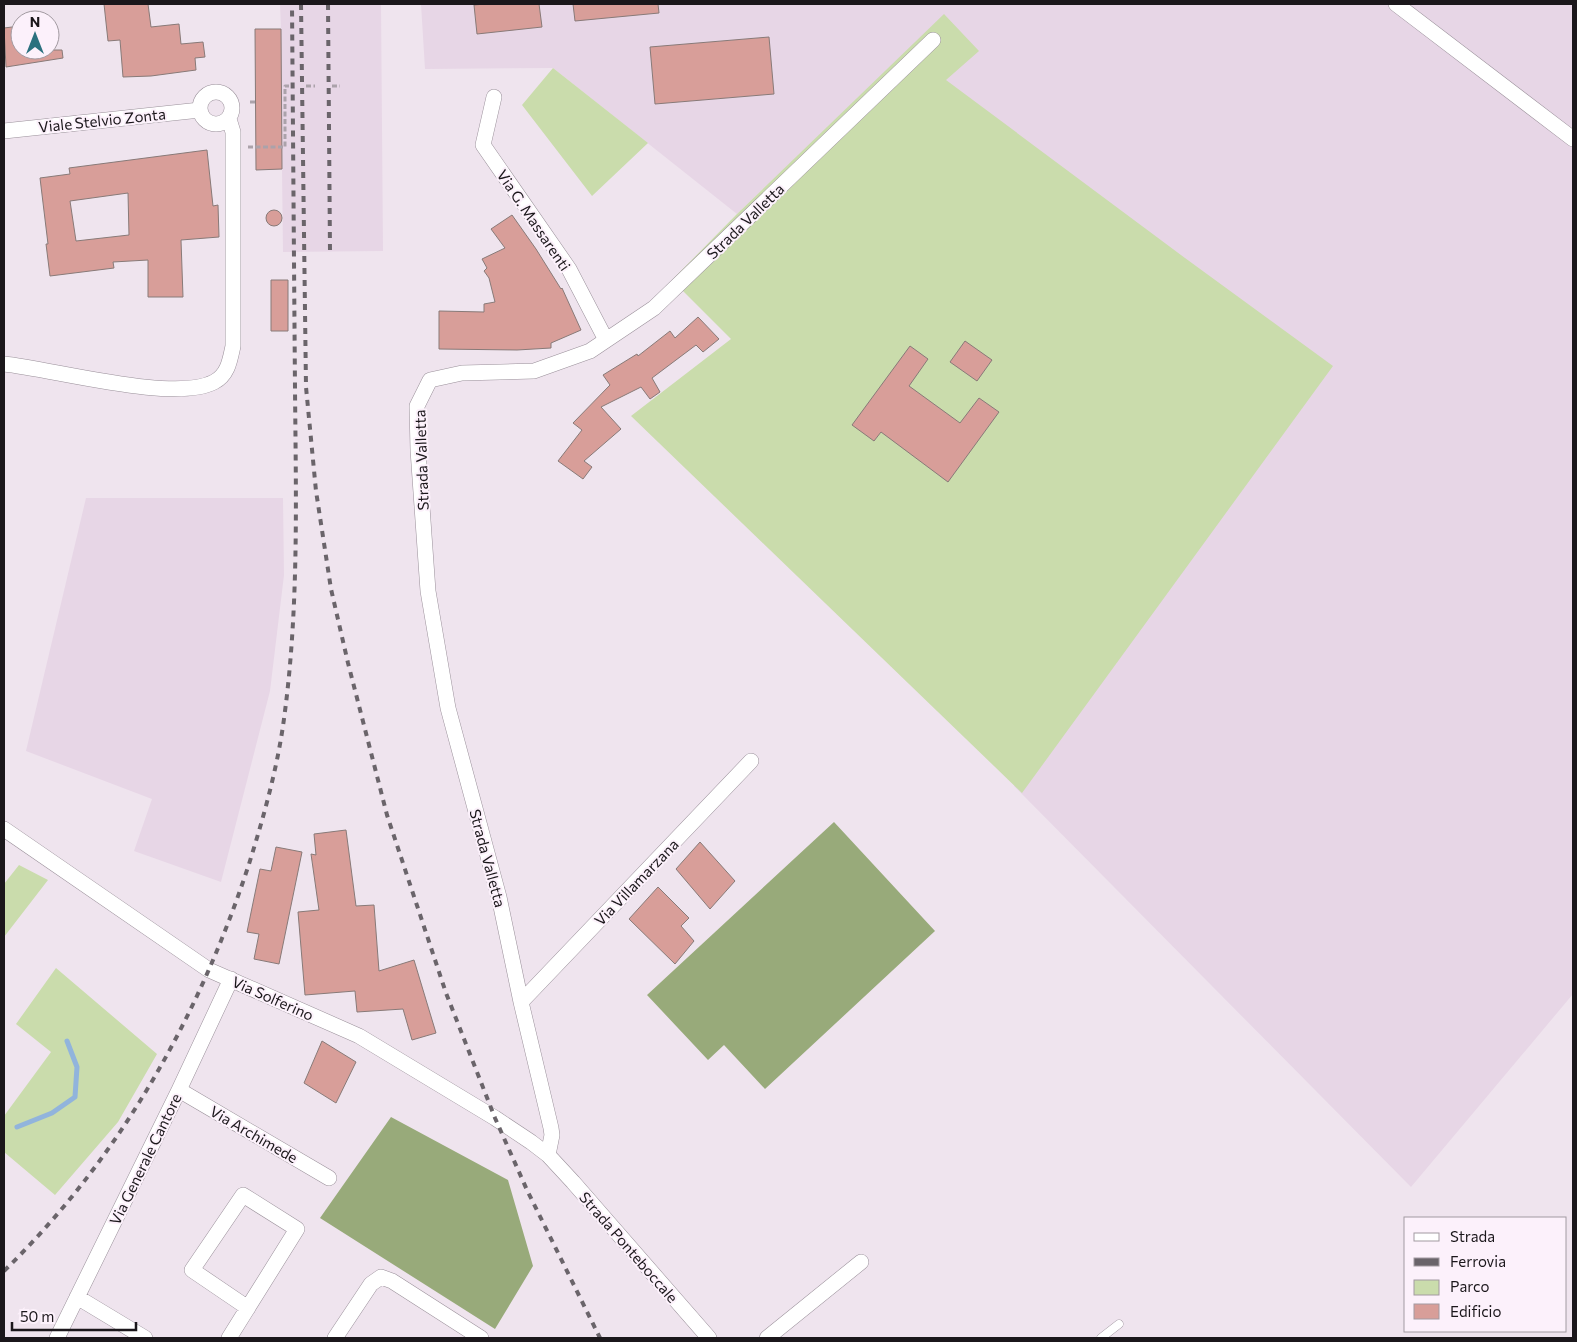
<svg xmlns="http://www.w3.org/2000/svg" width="1577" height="1342" font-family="Commissioner,sans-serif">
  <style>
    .built { fill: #e7d6e6 }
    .green { fill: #cadcac }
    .forest { fill: #98aa7a }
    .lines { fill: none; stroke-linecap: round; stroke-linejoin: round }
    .stream { stroke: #91b4dc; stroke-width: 5 }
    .building { fill: #d89e99; stroke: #887a78; fill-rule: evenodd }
    .service-casing { stroke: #9a909a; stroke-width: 9 }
    .minor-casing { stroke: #9a909a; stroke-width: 16 }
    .path { stroke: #aba2aa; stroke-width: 3; stroke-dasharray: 5 2.5; stroke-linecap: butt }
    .service { stroke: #fff; stroke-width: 8 }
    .minor { stroke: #fff; stroke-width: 15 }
    .rail { stroke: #6a646a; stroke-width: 4; stroke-dasharray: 6 6; stroke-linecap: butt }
    .labels { text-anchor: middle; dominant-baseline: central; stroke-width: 4; stroke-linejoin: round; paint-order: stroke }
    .street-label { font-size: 15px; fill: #1b171b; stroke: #fcf1fb }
  </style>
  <rect width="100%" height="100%" fill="#efe4ee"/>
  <path class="built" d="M280,4H381L383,251L283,252L282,170H256L255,29H281Z
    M421,4H1573V994L1411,1187L1014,786L1326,364L945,80L944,15L737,214L553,68L425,69Z
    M86,498H283L284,575L270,691L221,882L134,851L152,799L26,751Z"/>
  <path class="green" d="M944,14L979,51L946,80L1185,258L1333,366L1022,793L631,416L731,339L672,280L737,214Z
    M553,68L648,143L592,196L522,105Z
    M19,865L48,880L4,937V884Z
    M56,968L157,1054L118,1122L55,1195L4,1152V1116L51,1052L16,1024Z"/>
  <path class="forest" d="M834,822L935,931L765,1089L724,1045L708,1060L647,995Z
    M391,1117L508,1180L533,1266L495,1329L320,1218Z"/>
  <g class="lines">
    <path class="stream" d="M17,1127L52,1113L75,1097L77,1067L67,1041"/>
  </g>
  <path class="building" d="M104,4H148L151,27L179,24L181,44L203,42L205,57L195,58L196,70L151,76L123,77L120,40L108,41Z
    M485,4H539L542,27L477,34L474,5Z
    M573,4H658L659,13L575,21Z
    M20,26V50H62L63,58L6,67L4,28Z
    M255,29H281L282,169L256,170Z
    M769,37L774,94L655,104L650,47Z
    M207,150L213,206L218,205L219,237L181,240L183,297H148V260L113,262L114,268L50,276L46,244H48L40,178L70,174L69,168ZM128,193L129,235L76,241L70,201Z
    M266 218a8 8 0 1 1 16 0a8 8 0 1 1-16 0Z
    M512,215L536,249L561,289L562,288L581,330L551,343V348L517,350L439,349V311L484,312V304L495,302L489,278L484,271L487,268L482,259L505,248L491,229Z
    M271,280H288V331H271Z
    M698,317L719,339L703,352L696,345L652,378L660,392L650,399L641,387L601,407L621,429L584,461L592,467L583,479L558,461L582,430L573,423L610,385L603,375L637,354L638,356L670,331L675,338Z
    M965,341L992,360L977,381L950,362Z
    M910,346L928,359L909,386L960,423L979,398L999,412L948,482L881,432L874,441L852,425Z
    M346,830L356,906L374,905L379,971L414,960L436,1033L412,1040L403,1009L357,1012L355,991L305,995L298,912L319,910L311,854L316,855L314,834Z
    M700,842L735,881L710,909L676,869Z
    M276,847L302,852L279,964L254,959L259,934L247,932L260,869L271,871Z
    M658,887L689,918L681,926L694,941L675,964L629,919Z
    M322,1041L356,1062L336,1103L304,1083Z"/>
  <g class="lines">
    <defs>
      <path id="service" d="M1101,1338L1119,1324"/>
      <path id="minor" d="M1396,4L1573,139
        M200 108a16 16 0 1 1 32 0a16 16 0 1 1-32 0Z
        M494,97L483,145L569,269L606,340
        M4,131L200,110
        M4,364C53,369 174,403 214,382C228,375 230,360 233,346V132L229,119
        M4,829L209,970L359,1036L495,1118L531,1142L548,1155L573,1182L709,1338
        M521,1002L751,761
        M179,1090L329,1178
        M548,1155L552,1135L551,1128L521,1002L499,897L448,708L428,591L418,450L417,406L430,380L462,373L534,371L590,351L654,308L933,40
        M77,1297L145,1338
        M57,1338L179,1090L231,979
        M229,1338L297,1229L243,1195L192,1270L248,1308
        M335,1338L371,1284L381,1277L392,1281L481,1338
        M767,1338L861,1262"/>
    </defs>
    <use href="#service" class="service-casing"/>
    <use href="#minor" class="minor-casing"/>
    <path class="path" d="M306,86H315
      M332,86H340
      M250,102H255
      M248,147H285V86H289"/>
    <use href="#service" class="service"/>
    <use href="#minor" class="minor"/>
    <path class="rail" d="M301,4L306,387L316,491L331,589L348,663L387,815L446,993L495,1118L527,1190L600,1338
      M328,4L330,252
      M4,1271C120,1158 199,1017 249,864C263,819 276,773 283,726C299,614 296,502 295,389C294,261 293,132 292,4"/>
  </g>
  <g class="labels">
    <g class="street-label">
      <text transform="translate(102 120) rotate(-6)">Viale Stelvio Zonta</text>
      <text transform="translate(534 220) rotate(56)">Via G. Massarenti</text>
      <text transform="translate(745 221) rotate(-44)">Strada Valletta</text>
      <text transform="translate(421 460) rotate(-92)">Strada Valletta</text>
      <text transform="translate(488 858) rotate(75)">Strada Valletta</text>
      <text transform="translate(636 882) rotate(-46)">Via Villamarzana</text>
      <text transform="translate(273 998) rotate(24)">Via Solferino</text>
      <text transform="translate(254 1134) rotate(30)">Via Archimede</text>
      <text transform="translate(145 1159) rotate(-64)">Via Generale Cantore</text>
      <text transform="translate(629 1247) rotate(49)">Strada Ponteboccale</text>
    </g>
  </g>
  <rect width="1577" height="1342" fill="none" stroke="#1b171b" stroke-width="10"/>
  <rect x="1404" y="1217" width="162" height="115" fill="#fcf1fb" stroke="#a29aa1"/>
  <rect x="1414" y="1233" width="25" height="8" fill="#ffffff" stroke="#a29aa1"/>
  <text x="1450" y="1242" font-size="15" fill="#1b171b">Strada</text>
  <rect x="1414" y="1258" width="25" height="8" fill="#6a646a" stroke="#a29aa1"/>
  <text x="1450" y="1267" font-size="15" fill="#1b171b">Ferrovia</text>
  <rect x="1414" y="1280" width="25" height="15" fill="#cadcac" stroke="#a29aa1"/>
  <text x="1450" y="1292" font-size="15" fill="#1b171b">Parco</text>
  <rect x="1414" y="1304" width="25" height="15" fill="#d89e99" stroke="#a29aa1"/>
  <text x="1450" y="1317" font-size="15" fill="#1b171b">Edificio</text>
  <g transform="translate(35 35)"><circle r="24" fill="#fcf1fb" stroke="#a29aa1"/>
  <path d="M0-4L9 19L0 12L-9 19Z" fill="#2b717f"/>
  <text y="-8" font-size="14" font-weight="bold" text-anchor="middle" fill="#1b171b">N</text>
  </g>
  <path d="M12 1322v8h124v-8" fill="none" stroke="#1b171b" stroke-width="2.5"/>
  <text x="20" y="1322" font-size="15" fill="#1b171b" stroke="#fcf1fb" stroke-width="4" paint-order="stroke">50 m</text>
</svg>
